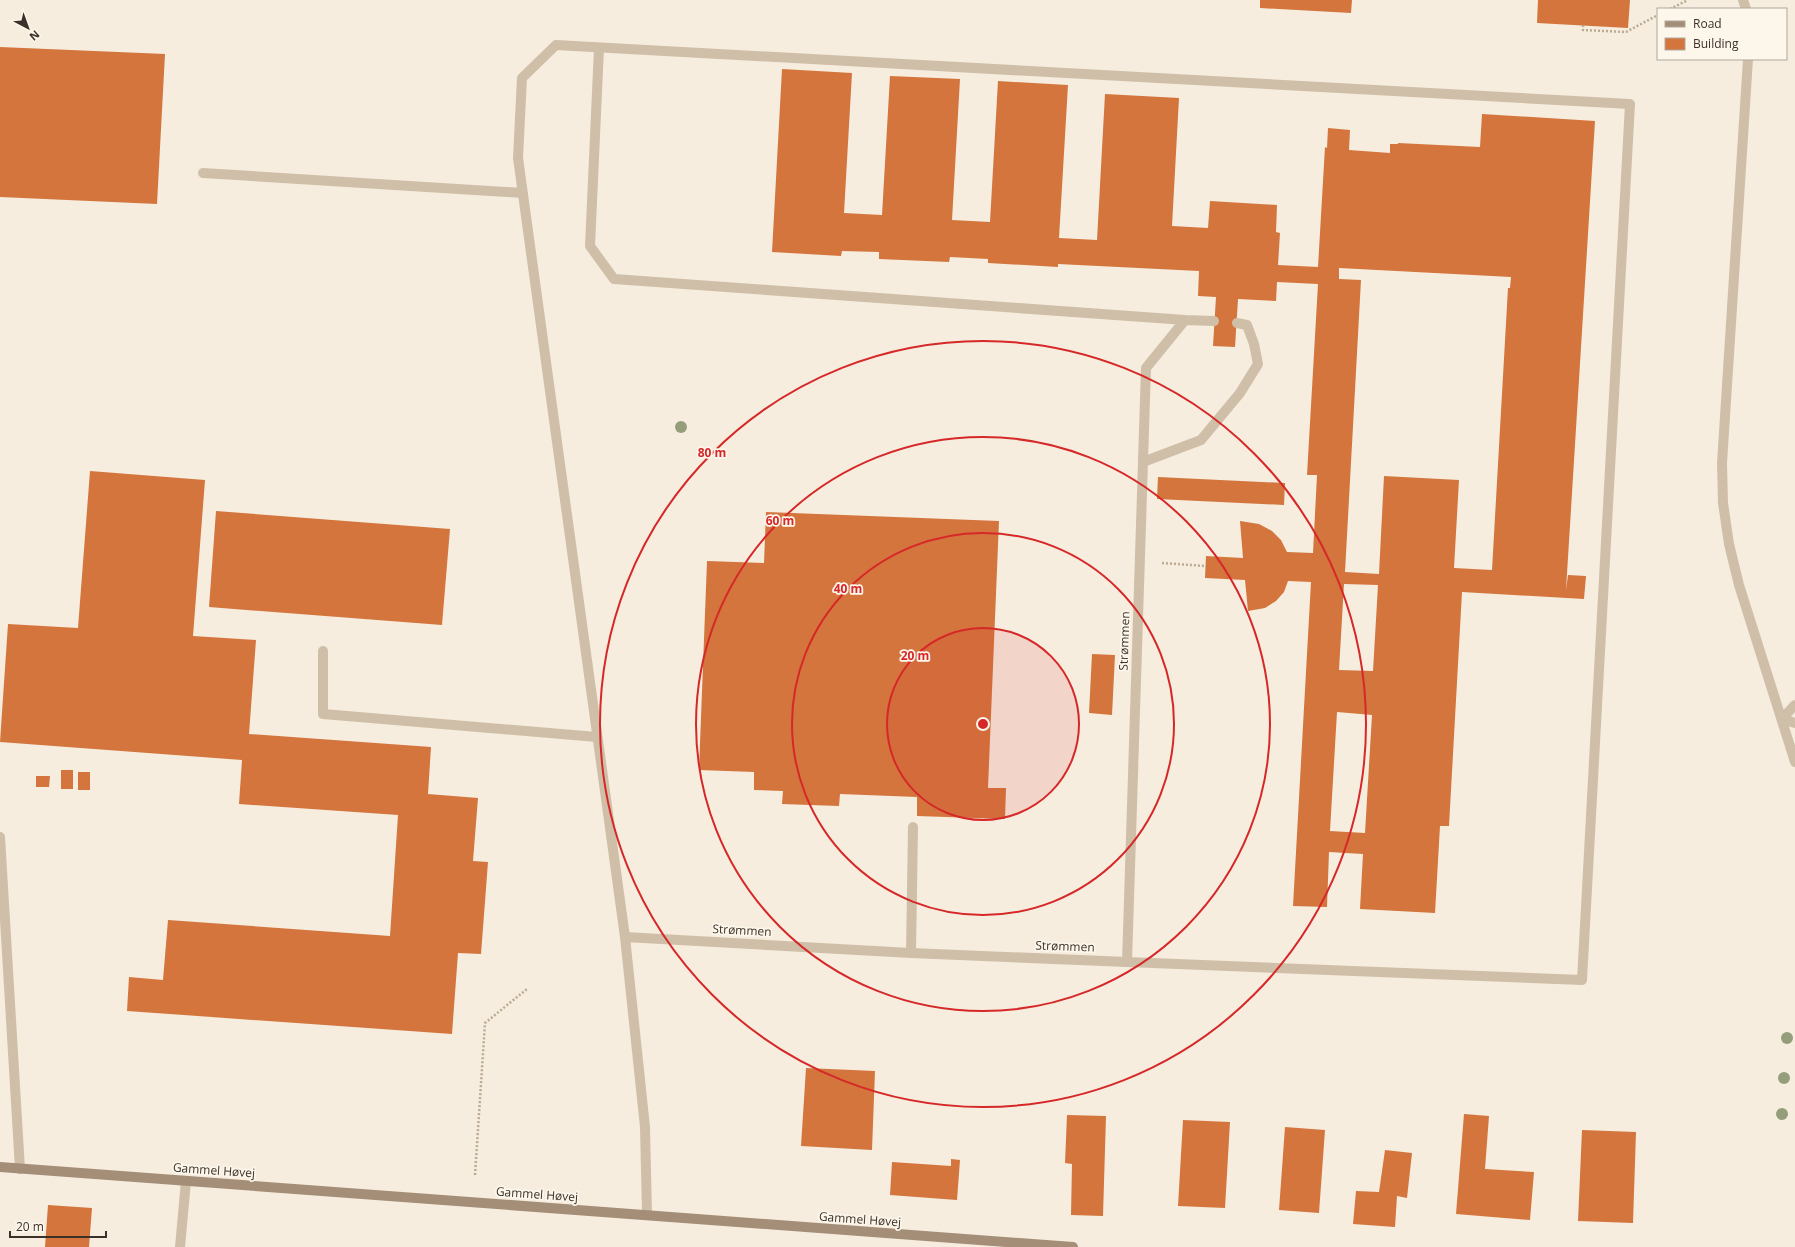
<svg xmlns="http://www.w3.org/2000/svg" width="1795" height="1247" font-family="'Open Sans',sans-serif">
  <style>
    .building { fill: #d4753d; fill-rule: evenodd }
    .lines { fill: none; stroke-linecap: round; stroke-linejoin: round }
    .path { stroke: #bca991; stroke-width: 2.5; stroke-dasharray: 2 2; stroke-linecap: butt }
    .lane { stroke: #d0bfa8; stroke-width: 10 }
    .street { stroke: #d0bfa8; stroke-width: 10 }
    .secondary { stroke: #a48e78; stroke-width: 10 }
    .tree { fill: #949e7a }
    .ring { fill: none; stroke: #d62828; stroke-width: 2 }
    .labels { text-anchor: middle; dominant-baseline: central; stroke-width: 3.5; stroke-linejoin: round; paint-order: stroke }
    .street-label { font-size: 12px; fill: #3c3129; stroke: #fcf6eb }
    .centre { fill: #d62828; stroke: #fcf6eb; stroke-width: 2 }
    .ring-label { font-size: 12px; text-anchor: middle; font-weight: bold; fill: #d62828; stroke: #fcf6eb; stroke-width: 3.5; stroke-linejoin: round; paint-order: stroke }
  </style>
  <rect width="100%" height="100%" fill="#f6edde"/>
  <path class="building" d="M1260,0H1352L1351,13L1260,8Z
    M1538,0H1630L1628,28L1537,23Z
    M0,47L165,54L157,204L0,197Z
    M782,69L852,73L844,213L882,215L890,76L960,79L952,220L990,222L998,81L1068,85L1059,238L1097,240L1105,94L1179,98L1172,226L1208,228L1210,201L1277,205L1276,232L1280,233L1278,265L1318,267L1325,147L1327,148L1328,128L1350,130L1349,150L1390,153V144H1398V143L1480,147L1482,114L1595,121L1566,590L1568,575L1586,576L1584,599L1462,592L1449,826H1440L1435,913L1360,909L1363,854L1329,852L1327,907L1293,906L1311,582L1288,581L1284,592L1276,601L1265,608L1248,611L1245,580L1205,578L1206,556L1243,558L1240,521L1259,524L1272,531L1281,540L1287,552L1313,553L1317,475H1307L1318,284L1277,282L1276,301L1238,299L1235,347L1213,346L1216,297L1198,296L1199,271L1058,264V267L988,263V259L950,257L949,262L879,259V252L842,251L841,256L772,252ZM1339,268L1511,277L1510,288H1508L1492,570L1454,568L1459,480L1384,476L1379,574L1345,572L1361,280L1339,279ZM1344,584L1378,585L1373,671L1339,670ZM1337,712L1372,715L1365,833L1330,831Z
    M90,471L205,480L193,636L256,640L249,734L431,747L428,794L478,798L473,861L488,862L481,954L458,953L452,1034L127,1011L129,977L163,980L168,920L390,936L398,815L239,804L242,760L0,742L8,624L78,628Z
    M1158,477L1285,483L1284,505L1157,499Z
    M216,511L450,529L442,625L209,607Z
    M766,512L999,521L988,788H1006L1005,819L917,816V797L840,794L839,806L782,804L783,791L754,790V772L699,770L707,561L764,563Z
    M1092,654L1115,655L1112,715L1089,713Z
    M61,770H73V789H61Z
    M78,772H90V790H78Z
    M36,776H50L49,787H36Z
    M806,1068L875,1071L872,1150L801,1146Z
    M1464,1114L1489,1116L1485,1169L1534,1172L1530,1220L1456,1214Z
    M1067,1115L1106,1116L1103,1216L1071,1215L1072,1164L1065,1163Z
    M1183,1120L1230,1122L1225,1208L1178,1206Z
    M1285,1127L1325,1130L1319,1213L1279,1210Z
    M1582,1130L1636,1132L1633,1223L1578,1221Z
    M1385,1150L1412,1153L1407,1198L1397,1196L1395,1227L1353,1224L1356,1191L1379,1192Z
    M951,1159L960,1160L957,1200L890,1195L892,1162L951,1166Z
    M48,1205L92,1208L89,1247H45Z"/>
  <g class="lines">
    <path class="path" d="M1670,9L1688,0
      M1583,25V30L1626,32L1658,15
      M1162,563L1205,566
      M475,1175L485,1023L527,989"/>
    <path class="lane" d="M1743,0L1746,9
      M599,48L590,246L614,279L1185,320L1214,321
      M1748,59L1722,463L1723,503L1729,544L1739,585L1795,762
      M203,173L523,193
      M1143,462L1201,440L1240,393L1258,364L1254,344L1247,325L1237,323
      M323,651V714L597,737
      M1782,719L1795,705
      M1782,719L1795,723
      M0,837L20,1169
      M625,937L518,158L522,78L556,45L1630,104L1582,980L1127,962L1146,368L1185,320
      M911,953L913,827"/>
    <path class="street" d="M647,1214L645,1127L625,937L911,953L1127,962
      M180,1247L186,1181"/>
    <path class="secondary" d="M0,1167L1073,1247"/>
  </g>
  <g class="tree">
    <circle cx="681" cy="427" r="6"/>
    <circle cx="1787" cy="1038" r="6"/>
    <circle cx="1784" cy="1078" r="6"/>
    <circle cx="1782" cy="1114" r="6"/>
  </g>
  <circle cx="983" cy="724" r="96" fill="#d62828" fill-opacity=".12"/>
  <g class="ring">
    <circle cx="983" cy="724" r="96"/>
    <circle cx="983" cy="724" r="191"/>
    <circle cx="983" cy="724" r="287"/>
    <circle cx="983" cy="724" r="383"/>
  </g>
  <g class="labels">
    <g class="street-label">
      <text transform="translate(1124 641) rotate(-88)">Strømmen</text>
      <text transform="translate(742 930) rotate(3)">Strømmen</text>
      <text transform="translate(1065 946) rotate(2)">Strømmen</text>
      <text transform="translate(214 1170) rotate(4)">Gammel Høvej</text>
      <text transform="translate(537 1194) rotate(4)">Gammel Høvej</text>
      <text transform="translate(860 1219) rotate(4)">Gammel Høvej</text>
    </g>
  </g>
  <circle cx="983" cy="724" r="6" class="centre"/>
  <g class="ring-label">
    <text x="712" y="457">80 m</text>
    <text x="780" y="525">60 m</text>
    <text x="848" y="593">40 m</text>
    <text x="915" y="660">20 m</text>
  </g>
  <rect x="1657" y="8" width="130" height="52" fill="#fcf6eb" stroke="#afa79d"/>
  <rect x="1665" y="21" width="20" height="6" fill="#a48e78" stroke="#afa79d"/>
  <text x="1693" y="28" font-size="12" fill="#3c3129">Road</text>
  <rect x="1665" y="38" width="20" height="12" fill="#d4753d" stroke="#afa79d"/>
  <text x="1693" y="48" font-size="12" fill="#3c3129">Building</text>
  <g transform="translate(28 28) rotate(139)" stroke="#fcf6eb" stroke-width="3" paint-order="stroke">
  <path d="M0-3L7 15L0 10L-7 15Z" fill="#3c3129"/>
  <text y="-6" font-size="11" font-weight="bold" text-anchor="middle" fill="#3c3129">N</text>
  </g>
  <path d="M10 1231v6h96v-6" fill="none" stroke="#3c3129" stroke-width="2"/>
  <text x="16" y="1231" font-size="12" fill="#3c3129" stroke="#fcf6eb" stroke-width="3" paint-order="stroke">20 m</text>
</svg>
